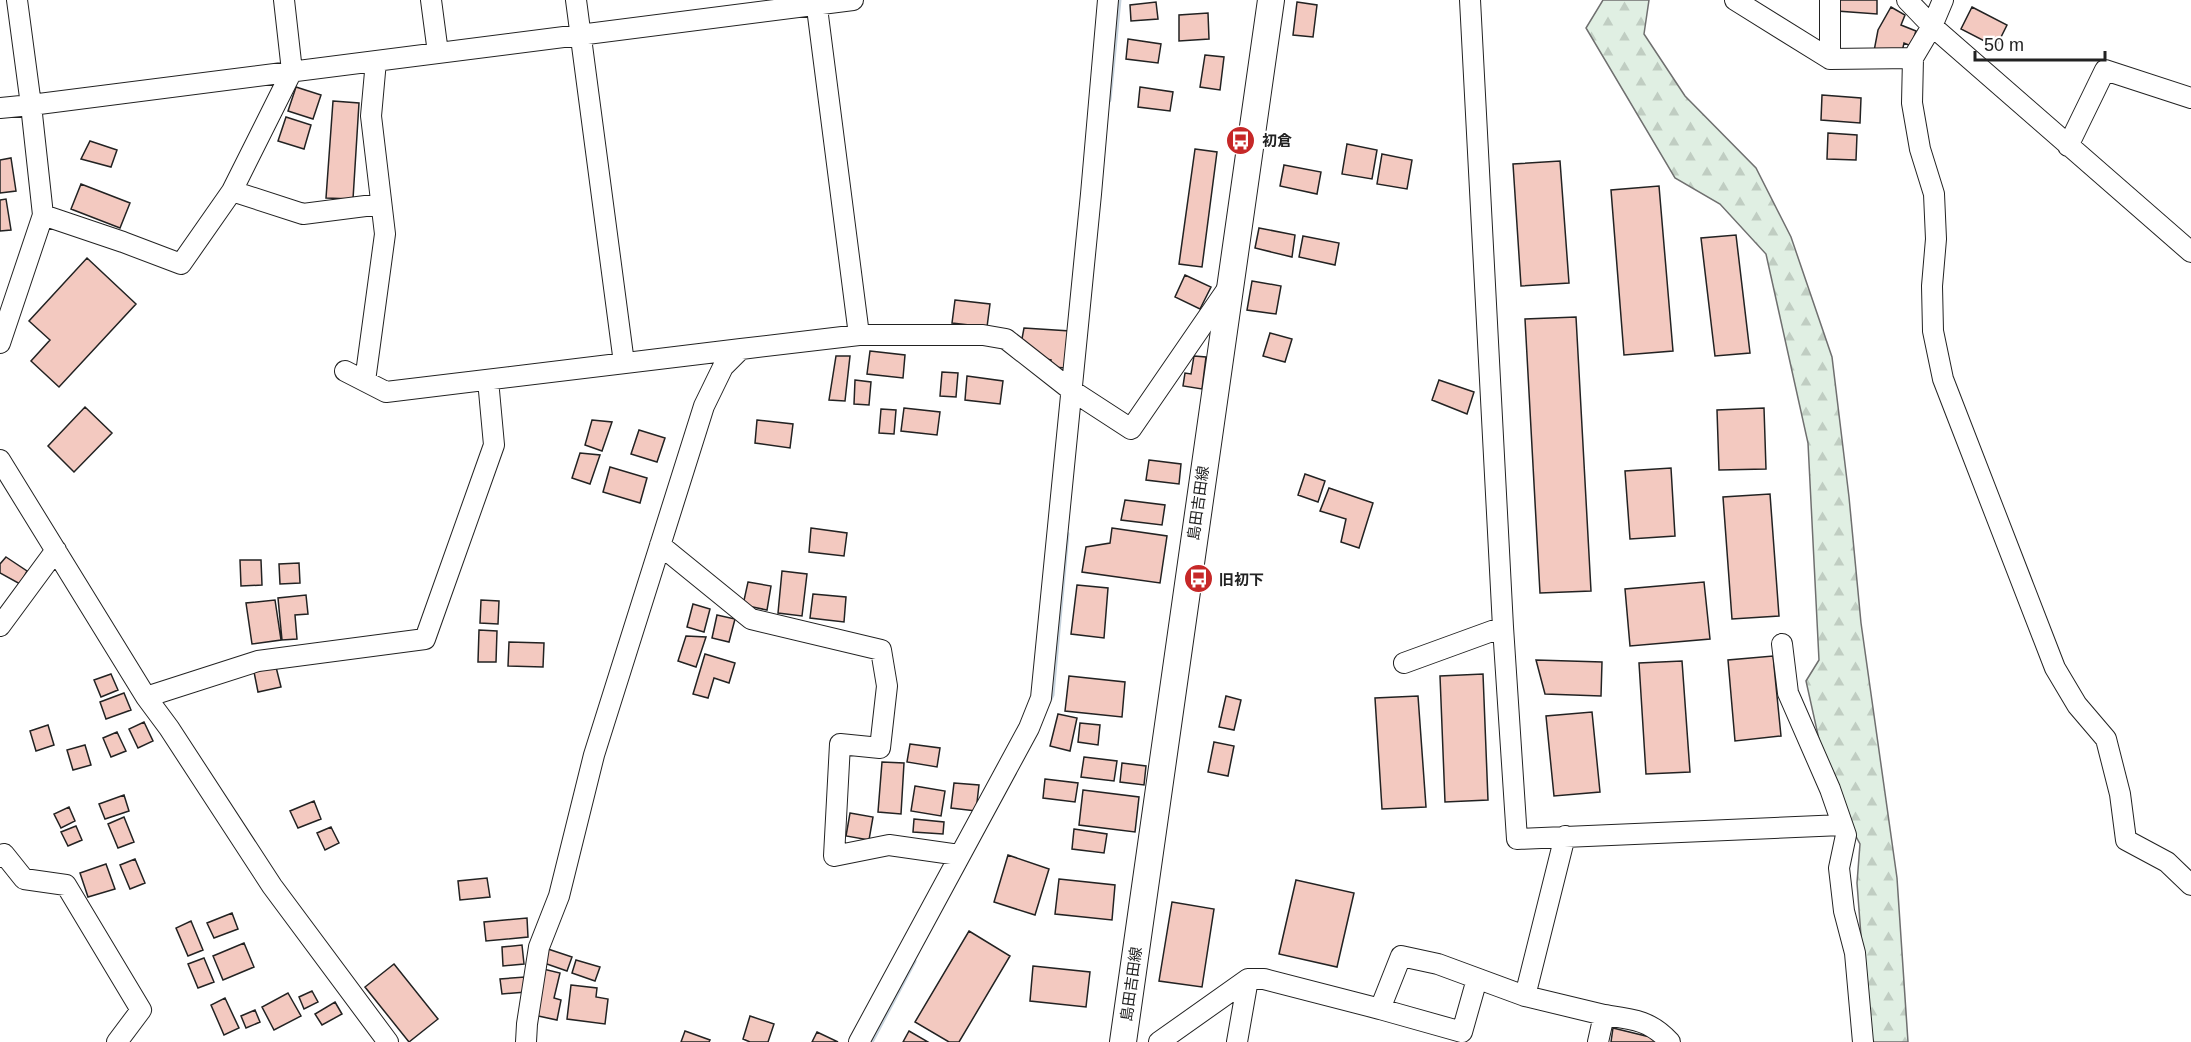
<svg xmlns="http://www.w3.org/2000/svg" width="2191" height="1042" font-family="Helvetica,'Noto Sans JP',sans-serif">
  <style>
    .forest { fill: url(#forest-firs); stroke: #6f6f6f; stroke-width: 1.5 }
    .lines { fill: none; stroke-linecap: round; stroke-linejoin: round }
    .stream { stroke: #c7d3dd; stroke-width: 5 }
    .building { fill: #f3c9c0; stroke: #222; stroke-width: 1.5 }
    .minor-casing { stroke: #222; stroke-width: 22 }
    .major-casing { stroke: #222; stroke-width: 28 }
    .minor { stroke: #fff; stroke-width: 20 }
    .major { stroke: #fff; stroke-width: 26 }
    .labels { text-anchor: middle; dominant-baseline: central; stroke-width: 4.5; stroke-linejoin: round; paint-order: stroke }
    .poi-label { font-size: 15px; font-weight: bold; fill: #222; stroke: #fff; text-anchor: start }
    .street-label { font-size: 15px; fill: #222; stroke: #fff }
  </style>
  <defs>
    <pattern id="forest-firs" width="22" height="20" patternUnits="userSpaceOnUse" patternTransform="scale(1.5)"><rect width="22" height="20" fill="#e0efe3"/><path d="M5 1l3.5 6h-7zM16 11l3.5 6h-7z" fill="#c0cdc2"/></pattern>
  </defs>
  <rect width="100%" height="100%" fill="#fff"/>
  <path class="forest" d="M1603,0H1649L1644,34L1685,96L1756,168L1791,237L1832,357L1849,497L1861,623L1897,878L1908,1042H1869L1857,883L1860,844L1830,789L1806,681L1819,660L1808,443L1766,254L1720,204L1675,178L1586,28Z"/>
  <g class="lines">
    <path class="stream" d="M1109,100L1119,0
      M1048,703L1052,695L1067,534
      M871,1042L914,961"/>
  </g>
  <path class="building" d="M1838,0H1877V14L1837,11Z
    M1156,2L1158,19L1131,21L1130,5Z
    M1297,2L1317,5L1313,37L1293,35Z
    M1891,7L1905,15L1901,25L1916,31L1911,46L1904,43L1902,52L1874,51L1878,30Z
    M1972,7L2007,25L1996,47L1961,29Z
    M1208,13L1209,39L1179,41V15Z
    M1128,39L1161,44L1158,63L1126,59Z
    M1205,55L1224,57L1220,90L1200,87Z
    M296,87L321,95L313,119L288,111Z
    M1140,87L1173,92L1170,111L1138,107Z
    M1822,95L1861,98L1860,123L1821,120Z
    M333,101L359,103L353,199L326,198Z
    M286,117L311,125L304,149L278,141Z
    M1828,133L1857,135L1856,160L1827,159Z
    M90,141L117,150L111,167L81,159Z
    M1347,144L1377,150L1372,179L1342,174Z
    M1195,149L1217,152L1202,267L1179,264Z
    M1382,154L1412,160L1407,189L1377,184Z
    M11,158L16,191L0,193V160Z
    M1560,161L1569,283L1521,286L1513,164Z
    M1284,165L1321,172L1317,194L1280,186Z
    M81,184L130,203L120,228L71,209Z
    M1659,186L1673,351L1624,355L1611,190Z
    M6,199L11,230L0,231V200Z
    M1259,228L1295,235L1292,257L1255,248Z
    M1736,235L1750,353L1715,356L1701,238Z
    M1303,236L1339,243L1335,265L1299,257Z
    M87,258L136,304L59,387L31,361L50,340L29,321Z
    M1185,275L1211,287L1200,309L1175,297Z
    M1252,281L1281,286L1276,314L1247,310Z
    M955,300L990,304L987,327L952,323Z
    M1576,317L1591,591L1540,593L1525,319Z
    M1024,328L1070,331L1067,368L1050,367L1051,360L1038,358L1021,344Z
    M1270,333L1292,339L1285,362L1263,356Z
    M870,351L905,355L903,378L867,374Z
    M836,356H850L845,401L829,400Z
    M1194,356L1206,357L1202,389L1183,386L1185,373L1191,374Z
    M942,372L958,373L956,397L940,396Z
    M967,376L1003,381L1000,404L965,400Z
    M855,380L871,382L869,405L854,404Z
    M1439,380L1474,392L1467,414L1432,400Z
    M85,407L112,433L74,472L48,446Z
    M904,408L940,412L937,435L901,431Z
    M1764,408L1766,469L1719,470L1717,410Z
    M881,409L896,410L894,434L879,433Z
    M592,420L612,422L602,451L585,445Z
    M757,420L793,424L790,448L755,443Z
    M639,430L665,438L657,462L631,454Z
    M580,453L600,455L590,484L572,478Z
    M1149,460L1181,464L1179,484L1146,480Z
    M610,467L647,478L640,503L603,492Z
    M1671,468L1675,536L1630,539L1625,471Z
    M1305,474L1325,481L1318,502L1298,495Z
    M1329,488L1373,503L1359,548L1341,542L1346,519L1320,511Z
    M1770,494L1779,616L1732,619L1723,497Z
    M1125,500L1165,505L1162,525L1121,520Z
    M811,528L847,533L844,556L809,552Z
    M1112,528L1167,536L1160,583L1082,572L1086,547L1110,543Z
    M6,557L27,571L20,584L0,573V564Z
    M240,560H261L262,585L241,586Z
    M299,563L300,583L280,584L279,564Z
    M782,571L807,574L802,616L778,613Z
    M748,582L771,586L767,610L743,605Z
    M1704,582L1710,639L1630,646L1625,589Z
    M1077,585L1108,588L1104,638L1071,634Z
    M813,594L846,597L844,622L810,618Z
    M306,595L308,614L295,615L297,639L282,640L278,598Z
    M275,600L281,640L252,644L246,603Z
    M481,600L499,601L498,624L480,623Z
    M693,604L710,609L704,632L687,627Z
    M717,615L735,619L729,642L712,638Z
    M479,630L497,631L496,662H478Z
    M686,636L706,637L696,667L678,661Z
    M509,642L544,643L543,667L508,666Z
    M705,654L735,663L729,683L714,678L708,698L693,694Z
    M1773,656L1781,736L1735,741L1728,660Z
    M1536,660L1602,662L1601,696L1545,694Z
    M1682,661L1690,772L1646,774L1639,663Z
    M276,667L281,687L258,692L254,672Z
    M111,674L118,690L101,697L94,680Z
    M1483,674L1488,800L1445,802L1440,676Z
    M1069,676L1125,682L1122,717L1065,711Z
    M124,693L131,710L106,719L100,702Z
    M1226,696L1241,700L1234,730L1219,727Z
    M1418,696L1426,807L1382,809L1375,698Z
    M1592,712L1600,792L1554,796L1546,716Z
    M1058,714L1077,718L1070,751L1050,746Z
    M144,722L153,741L138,748L129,729Z
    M1080,723L1100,725L1098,745L1078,742Z
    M48,725L54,745L36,751L30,731Z
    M117,732L126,751L111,757L103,738Z
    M1214,742L1234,746L1228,776L1208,772Z
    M910,744L940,748L937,767L907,762Z
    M85,745L91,765L73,770L67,750Z
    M1084,757L1117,761L1114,781L1081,777Z
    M882,762L904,763L901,814L878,812Z
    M1122,763L1146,766L1144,785L1120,782Z
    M1045,779L1078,783L1075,802L1043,798Z
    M954,783L979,785L976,811L951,808Z
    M915,786L945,791L941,816L911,811Z
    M1083,790L1139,797L1135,832L1079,825Z
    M124,795L129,811L105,819L99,804Z
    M314,801L321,819L298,828L290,811Z
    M69,807L75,821L61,828L54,814Z
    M850,813L873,817L869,840L846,836Z
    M124,817L134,842L118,848L108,824Z
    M914,819L944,822L943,834L913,832Z
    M76,826L82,840L68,846L61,832Z
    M331,827L339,843L325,850L317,833Z
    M1074,829L1107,834L1104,853L1072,849Z
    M1008,855L1049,869L1035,915L994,902Z
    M135,859L145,883L130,889L120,865Z
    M106,864L115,889L88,897L80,873Z
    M487,878L490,897L460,900L458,881Z
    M1059,879L1115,885L1112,920L1055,914Z
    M1296,880L1354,893L1337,967L1279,954Z
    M1172,902L1214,909L1202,987L1159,981Z
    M232,913L238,929L214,938L207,923Z
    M527,918L528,937L486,941L484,922Z
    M191,921L203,950L188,956L176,928Z
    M969,931L1010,956L959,1042H949L915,1022Z
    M244,943L254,967L223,980L213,956Z
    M522,945L524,964L503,966L502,947Z
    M548,949L572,957L567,971L544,963Z
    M204,958L214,982L198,988L188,964Z
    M576,960L600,967L595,981L572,973Z
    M394,964L438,1019L409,1042L365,987Z
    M1033,966L1090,972L1086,1007L1030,1001Z
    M539,968L560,973L554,998L561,1000L557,1020L529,1014Z
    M525,977L526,992L502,994L500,979Z
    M571,985L597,988L596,997L608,999L605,1024L567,1019Z
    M312,991L318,1002L304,1009L299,997Z
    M288,993L301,1016L274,1030L262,1007Z
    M225,998L239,1028L224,1035L211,1005Z
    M335,1002L342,1014L322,1025L315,1014Z
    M255,1010L260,1022L246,1028L241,1016Z
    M750,1016L774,1024L768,1042H750L743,1039Z
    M1613,1028L1658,1039L1661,1042H1611Z
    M685,1031L710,1040L709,1042H681Z
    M909,1031L928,1042H903Z
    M817,1032L838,1042H812Z"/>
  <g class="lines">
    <defs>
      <path id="minor" d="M431,0L438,53
        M576,0L624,363
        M816,0L859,335
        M1470,0L1503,627
        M1735,0L1830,59L1913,58
        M1830,0V59
        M1907,0L1932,26L2191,252
        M1943,0L1932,26L1913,58L1912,103L1920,149L1934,194L1936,239L1932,286L1933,331L1943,379L2055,668L2077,705L2106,739L2120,794L2126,840L2167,862L2191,885
        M0,108L31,105L17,0
        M2068,146L2105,70L2191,98
        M232,191L292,71L284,0
        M43,215L123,242L181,264L232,191L303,214L381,204
        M0,343L43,215L31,105L853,0
        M345,371L386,392L741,349
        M365,381L385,234L371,116L376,61
        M0,460L146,697L169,728L272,886L388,1042
        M660,545L751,619L881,650L887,686L880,748L840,744L834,856L889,845L959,855
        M0,626L56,550
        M1782,644L1788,693L1830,789L1846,835L1839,868L1844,911L1855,953L1863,1042
        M1404,663L1503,627L1517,839L1842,825
        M146,697L258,661L425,639L494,445L488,380
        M0,857L4,854L24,879L66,885L141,1010L117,1042
        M1525,996L1565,836
        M1380,1009L1462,1032L1477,979
        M526,1042L527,1024L539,947L559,896L594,755L704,406L723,367L741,349L859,335H983L1006,339L1071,390L1131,429L1230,285
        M859,1042L1029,728L1041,698L1091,194L1108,0
        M1159,1042L1248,979H1264L1380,1009L1401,956L1438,964L1525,996L1604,1015
        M1237,1042L1248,979
        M1598,1042L1604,1015C1632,1019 1650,1020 1670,1042"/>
      <path id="major" d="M1123,1042L1271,0"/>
    </defs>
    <use href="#minor" class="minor-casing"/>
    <use href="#major" class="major-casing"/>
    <use href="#minor" class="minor"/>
    <use href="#major" class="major"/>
  </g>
  <defs>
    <symbol id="bus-disc" viewBox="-11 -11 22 22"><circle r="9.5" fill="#c62828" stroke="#fff"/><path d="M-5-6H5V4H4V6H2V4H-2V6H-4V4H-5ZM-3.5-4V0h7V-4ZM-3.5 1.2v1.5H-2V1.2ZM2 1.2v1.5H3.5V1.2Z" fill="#fff"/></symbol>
  </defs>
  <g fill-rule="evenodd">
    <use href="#bus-disc" x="1224" y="124" width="33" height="33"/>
    <use href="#bus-disc" x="1182" y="562" width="33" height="33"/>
  </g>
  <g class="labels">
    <g class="poi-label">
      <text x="1262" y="140">初倉</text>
      <text x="1219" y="579">旧初下</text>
    </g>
    <g class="street-label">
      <text transform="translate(1198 503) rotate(-82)">島田吉田線</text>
      <text transform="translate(1131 984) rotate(-82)">島田吉田線</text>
    </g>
  </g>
  <path d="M1975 51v9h130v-9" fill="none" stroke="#222222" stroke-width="3"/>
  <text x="1984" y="51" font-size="18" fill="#222222" stroke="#ffffff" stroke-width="4.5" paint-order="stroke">50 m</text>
</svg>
